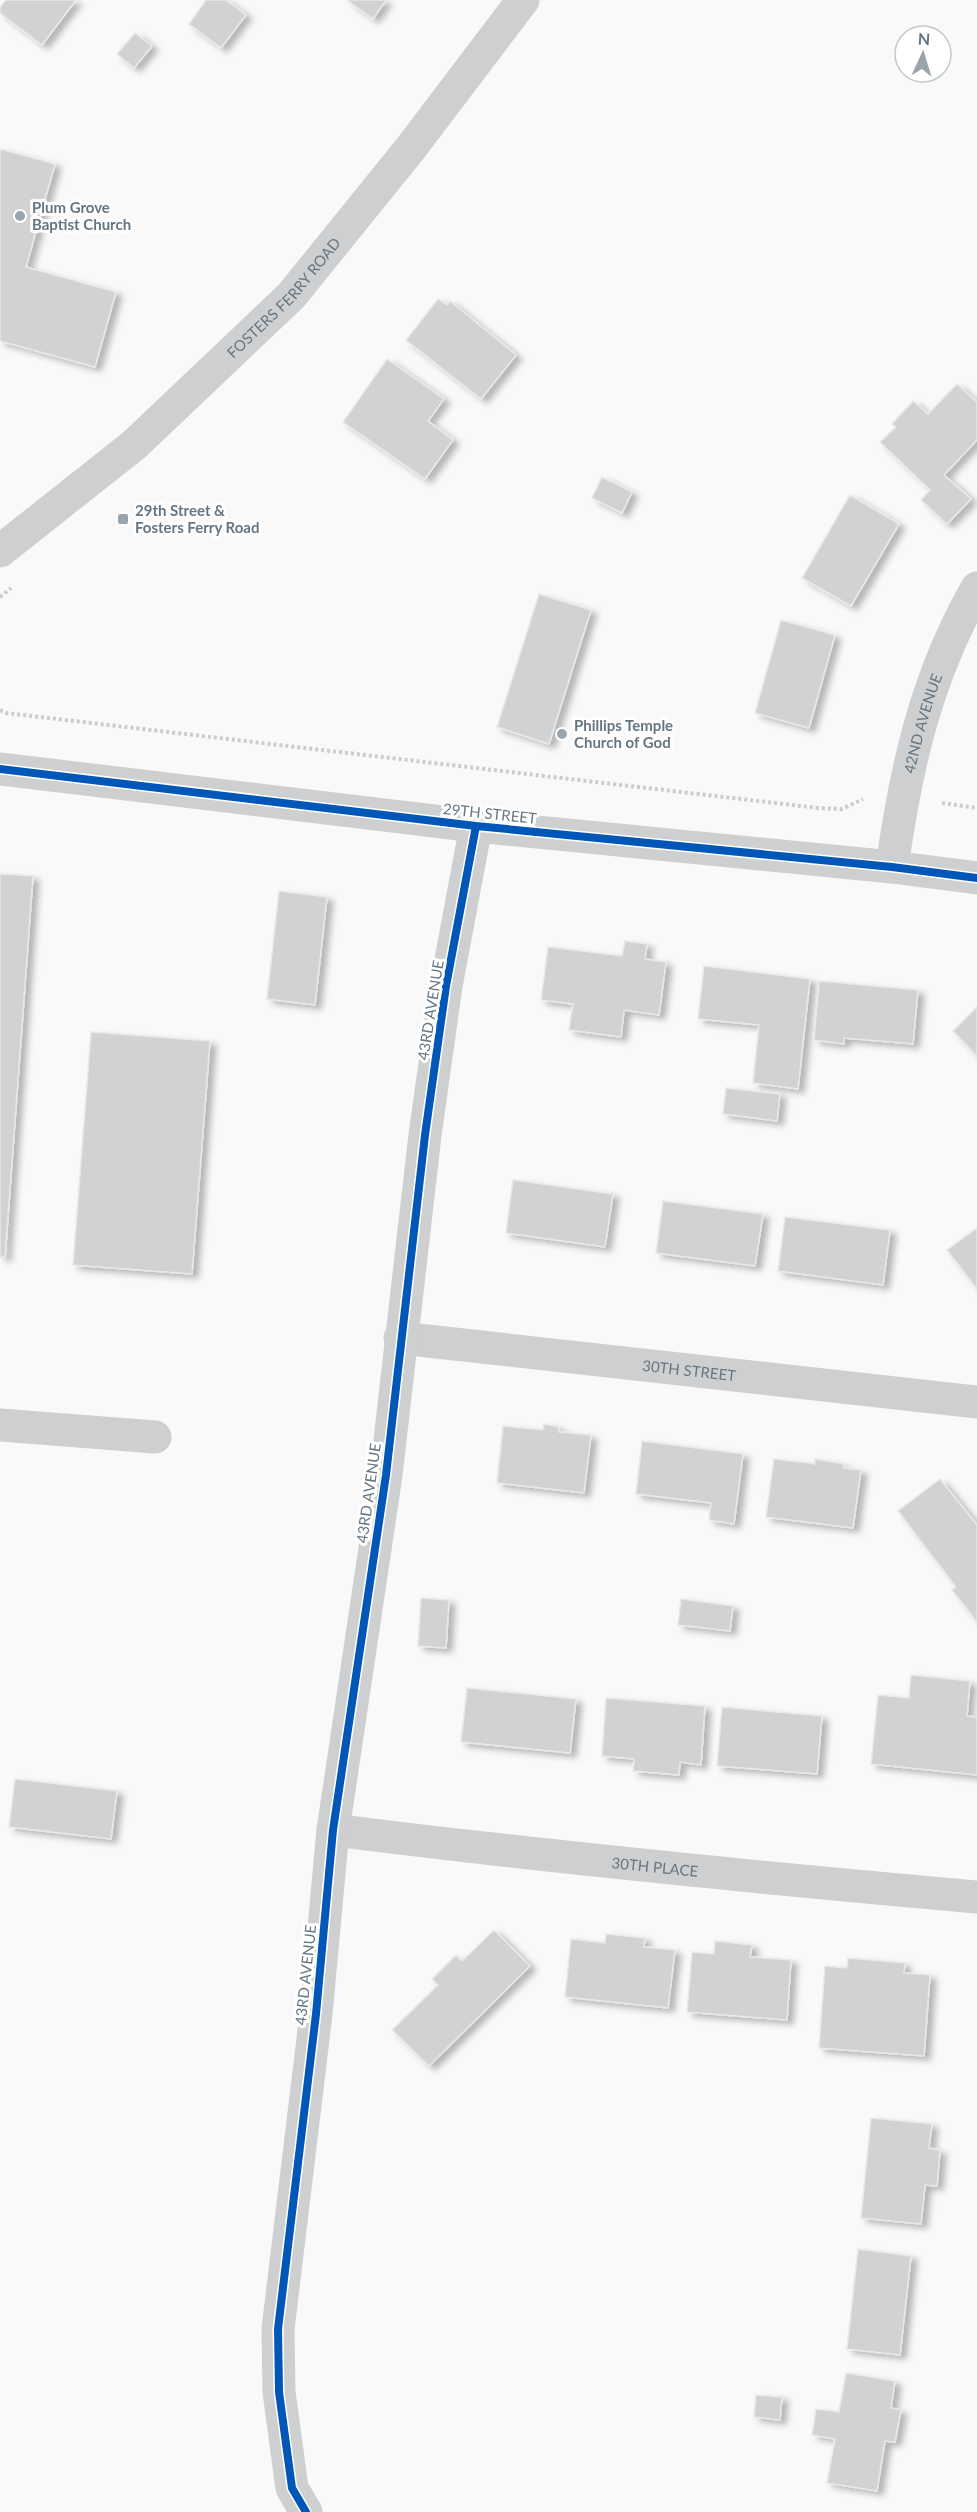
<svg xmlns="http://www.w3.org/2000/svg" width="977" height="2512" font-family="Lato,sans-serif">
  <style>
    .building { fill: #d0d2d3; stroke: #e8e8e8; stroke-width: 1.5; filter: url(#shadow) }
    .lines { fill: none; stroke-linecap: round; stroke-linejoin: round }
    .path { stroke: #cbcccd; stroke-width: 4; stroke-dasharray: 3 3; stroke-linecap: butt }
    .minor { stroke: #cecfd0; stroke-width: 33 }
    .cycleway-casing { stroke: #fff; stroke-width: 11 }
    .cycleway { stroke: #0057b8; stroke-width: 8 }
    .poi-dot { fill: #99a4ac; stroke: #fff; stroke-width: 2 }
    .labels { text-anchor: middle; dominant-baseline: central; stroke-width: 6; stroke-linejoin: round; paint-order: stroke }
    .poi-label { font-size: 15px; font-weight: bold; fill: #657683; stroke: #fff; text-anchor: start }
    .street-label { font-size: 15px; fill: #657683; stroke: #fff }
  </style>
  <defs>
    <filter id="shadow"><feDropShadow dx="6" dy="4" stdDeviation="3" flood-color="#0004"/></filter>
  </defs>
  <rect width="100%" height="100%" fill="#f9f9f9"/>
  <path class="building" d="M6,0H76L42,45L0,13V7Z
    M206,0H226L246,15L221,48L189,24Z
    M347,0H386L373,19Z
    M135,33L152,46L134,68L117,54Z
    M0,149L55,164L26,267L116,292L95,367L0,341Z
    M438,299L447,305L450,301L516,355L481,399L406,340Z
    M387,359L444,399L428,421L453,440L425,479L343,422Z
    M957,384L977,402V440L944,475L971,499L947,524L921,500L930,490L880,442L896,427L892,424L913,401L928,414Z
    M602,477L632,492L622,513L592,498Z
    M850,495L899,524L851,606L802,578Z
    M539,594L591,610L549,744L497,727Z
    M781,620L835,635L809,728L755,713Z
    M0,874L33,876L5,1257H0Z
    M279,891L327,897L315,1005L267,999Z
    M625,941L647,944L645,959L666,962L659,1015L624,1010L621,1037L569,1030L573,1004L541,1000L548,947L622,956Z
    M704,966L810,979L798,1089L753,1083L759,1025L698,1019Z
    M819,981L918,990L913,1044L844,1038V1044L814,1040Z
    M977,1007V1056L953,1031Z
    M91,1032L210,1041L192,1274L73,1265Z
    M726,1088L780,1094L777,1121L723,1114Z
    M513,1180L613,1194L605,1247L506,1233Z
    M663,1201L763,1214L755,1266L656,1253Z
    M785,1217L890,1230L883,1285L778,1271Z
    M977,1228V1289L947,1250Z
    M544,1424L559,1427V1432L591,1435L584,1493L497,1483L503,1426L543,1430Z
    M642,1441L743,1454L734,1524L709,1520L711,1503L636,1494Z
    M774,1459L815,1464V1459L844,1464L843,1468L861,1470L853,1528L766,1517Z
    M940,1479L977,1525V1622L952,1590L956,1587L898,1511Z
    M421,1598L449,1600L446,1648L418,1646Z
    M681,1599L733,1606L730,1631L678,1625Z
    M911,1675L970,1681L967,1716L977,1717V1775L871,1764L878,1695L909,1698Z
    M467,1688L576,1699L570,1753L461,1742Z
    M606,1698L705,1706L701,1765L680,1762L679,1775L633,1771L634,1759L602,1756Z
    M722,1707L822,1716L817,1774L717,1766Z
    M15,1779L117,1791L111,1839L9,1827Z
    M494,1930L530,1966L429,2066L392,2030L438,1985L432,1979L456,1955L462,1961Z
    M606,1934L645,1938L644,1947L675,1950L668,2008L565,1997L571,1939L605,1943Z
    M715,1941L752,1945L750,1957L791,1960L787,2020L687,2012L692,1952L714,1954Z
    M848,1958L905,1963L904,1973L930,1975L924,2056L819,2048L825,1966L847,1968Z
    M871,2118L932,2124L929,2148L940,2150L937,2186L925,2185L921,2224L861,2218Z
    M858,2249L911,2256L900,2355L847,2349Z
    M846,2373L895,2381L891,2408L901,2410L895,2442L885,2441L877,2491L827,2483L835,2439L812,2435L816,2409L839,2412Z
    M756,2395L782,2397L780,2420L754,2417Z"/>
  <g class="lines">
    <path class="path" d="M0,597L11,588
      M0,710L6,713L818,808L842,809L863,799
      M942,803L977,808"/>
    <g class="minor">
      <path id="s1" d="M0,551L134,445L291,296L410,149L523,0"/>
      <path d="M0,769L476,826L892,867L977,878"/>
      <path id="s2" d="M892,867C906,767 926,677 977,588"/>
      <path id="s3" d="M400,1338L977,1402"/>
      <path d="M0,1425L155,1437"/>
      <path id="s4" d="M333,1830C547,1857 762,1878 977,1897"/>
      <path d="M306,2512L292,2488L279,2392L278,2329L316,2014L333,1830L386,1475L425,1135L446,986L476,826"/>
    </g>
    <defs>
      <path id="cycleway" d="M0,769L476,826L892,867L977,878
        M306,2512L292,2488L279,2392L278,2329L316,2014L333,1830L386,1475L425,1135L446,986L476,826"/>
    </defs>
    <use href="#cycleway" class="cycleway-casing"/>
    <use href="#cycleway" class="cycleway"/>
  </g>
  <g class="poi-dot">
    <circle cx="20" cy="216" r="6"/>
    <rect x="117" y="513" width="12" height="12" rx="3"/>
    <circle cx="562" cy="734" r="6"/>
  </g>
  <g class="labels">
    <g class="poi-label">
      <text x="32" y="207">Plum Grove<tspan x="32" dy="17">Baptist Church</tspan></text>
      <text x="135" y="510">29th Street &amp;<tspan x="135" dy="17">Fosters Ferry Road</tspan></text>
      <text x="574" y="725">Phillips Temple<tspan x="574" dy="17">Church of God</tspan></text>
    </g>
    <g class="street-label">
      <text stroke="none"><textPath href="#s1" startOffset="381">FOSTERS FERRY ROAD</textPath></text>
      <text stroke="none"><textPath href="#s2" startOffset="147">42ND AVENUE</textPath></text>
      <text transform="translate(490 813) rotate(6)">29TH STREET</text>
      <text transform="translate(430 1010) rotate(-81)">43RD AVENUE</text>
      <text stroke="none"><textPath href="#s3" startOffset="291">30TH STREET</textPath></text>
      <text transform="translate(368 1493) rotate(-82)">43RD AVENUE</text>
      <text stroke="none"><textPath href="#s4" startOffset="324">30TH PLACE</textPath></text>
      <text transform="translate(305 1975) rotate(-84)">43RD AVENUE</text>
    </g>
  </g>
  <g transform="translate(923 54) rotate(4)"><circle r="28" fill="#ffffff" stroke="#c1c8cd" stroke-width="1.5"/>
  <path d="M0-4.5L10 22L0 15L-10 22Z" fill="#99a4ac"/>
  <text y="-9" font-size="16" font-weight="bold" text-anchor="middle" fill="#657683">N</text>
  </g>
</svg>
